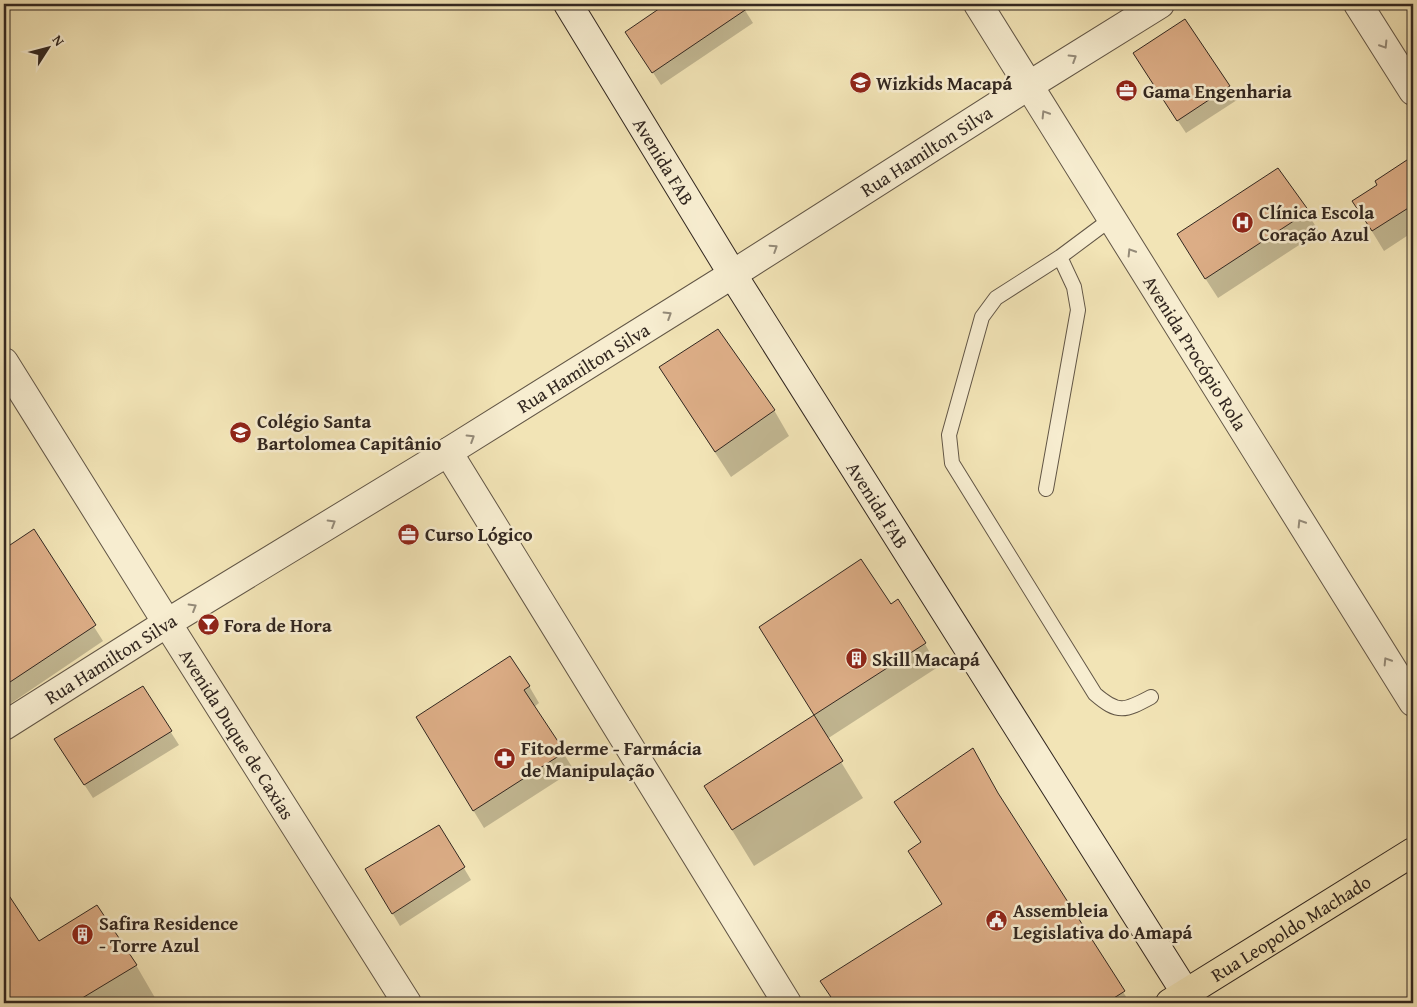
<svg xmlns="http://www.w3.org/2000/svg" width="1417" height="1007" font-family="'Gentium Book Plus',serif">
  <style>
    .shadow { fill: #0003 }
    .building { fill: #dcad86; stroke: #322720 }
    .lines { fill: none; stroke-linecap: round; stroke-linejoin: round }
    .service-casing { stroke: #625646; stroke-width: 16 }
    .minor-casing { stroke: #625646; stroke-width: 30 }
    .tertiary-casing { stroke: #625646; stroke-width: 30 }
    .secondary-casing { stroke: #322720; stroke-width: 30 }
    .primary-casing { stroke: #322720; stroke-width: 30 }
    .service { stroke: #f7edd0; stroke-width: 14 }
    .minor { stroke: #f7edd0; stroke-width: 28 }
    .tertiary { stroke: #f7edd0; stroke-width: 28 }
    .secondary { stroke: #f7edd0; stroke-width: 28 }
    .primary { stroke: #f2e4b6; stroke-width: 28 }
    .oneway { stroke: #948a78 }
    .labels { text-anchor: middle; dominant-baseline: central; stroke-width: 5; stroke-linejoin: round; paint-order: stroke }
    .poi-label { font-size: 19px; font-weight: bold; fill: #322720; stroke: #f7edd0; text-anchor: start }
    .street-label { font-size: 19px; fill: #322720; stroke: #f7edd0 }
  </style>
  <rect width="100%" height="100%" fill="#f2e4b6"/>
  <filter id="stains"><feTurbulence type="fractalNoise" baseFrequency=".004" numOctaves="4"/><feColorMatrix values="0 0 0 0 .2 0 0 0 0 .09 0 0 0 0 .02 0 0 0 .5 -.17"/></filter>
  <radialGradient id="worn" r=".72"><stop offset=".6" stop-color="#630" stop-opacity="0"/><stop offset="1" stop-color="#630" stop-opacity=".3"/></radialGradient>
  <path class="shadow" d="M668,4H741L753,23L661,85L627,32Z
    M1185,21L1237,100L1186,133L1142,67Z
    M1409,160L1413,166V232L1384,251L1354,202L1379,185Z
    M1278,170L1307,212L1319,232L1218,298L1190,255Z
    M661,367L774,410L789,436L731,477L676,393Z
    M33,531L103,641L4,708V551Z
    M925,644L938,667L827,739L863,798L754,866L705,786L815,716L774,651Z
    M529,686L539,703L534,707L574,770L484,828L427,734Z
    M142,687L179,745L93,798L63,752Z
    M1000,797L1130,1003H835L822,981L943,905L909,852L922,844L895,802Z
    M439,826L471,880L400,926L367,870Z
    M10,899L39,942L136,965L158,1003H4V902Z"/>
  <path class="building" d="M666,4H754L652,73L625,32Z
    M1185,19L1230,86L1177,121L1133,53Z
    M1413,156V205L1372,231L1352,201L1377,185L1375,181Z
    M1278,168L1309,211L1205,279L1177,234Z
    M718,329L775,410L715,452L659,367Z
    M34,529L96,625L4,686V549Z
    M861,559L891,604L898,599L926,643L814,715L759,627Z
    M510,656L530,686L524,690L565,752L473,811L416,717Z
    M143,686L172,731L84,785L54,739Z
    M814,715L843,761L732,830L704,786Z
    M973,748L998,793L1125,991L1106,1003H835L820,981L942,904L908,851L921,842L894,802Z
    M439,825L465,867L392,914L365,869Z
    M4,888L39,941L97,905L137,965L74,1003H4Z"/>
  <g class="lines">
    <defs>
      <path id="service" d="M1111,219L1060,257L996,298L982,317L949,435L952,463L1095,694C1118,714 1125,711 1151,697
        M1046,489L1078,310L1074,287L1060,257"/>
      <g id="minor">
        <path id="s1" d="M978,4L1413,702"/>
        <path d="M1358,4L1413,91"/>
        <path id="s2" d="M4,362L167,623L407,1003"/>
        <path d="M448,452L787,1003"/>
        <path id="s3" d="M4,726L167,623L448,452L733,274"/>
      </g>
      <g id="tertiary">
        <path id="s4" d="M733,274L1028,86L1160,4"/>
      </g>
      <g id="secondary">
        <path id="s5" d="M568,4L741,288L1192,1003"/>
      </g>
      <g id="primary">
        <path id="s6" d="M1170,1003L1413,852"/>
      </g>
    </defs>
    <use href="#service" class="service-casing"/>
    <use href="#minor" class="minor-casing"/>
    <use href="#tertiary" class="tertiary-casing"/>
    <use href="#secondary" class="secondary-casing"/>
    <use href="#primary" class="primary-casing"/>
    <use href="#service" class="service"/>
    <use href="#minor" class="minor"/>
    <use href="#tertiary" class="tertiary"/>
    <use href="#secondary" class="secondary"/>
    <use href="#primary" class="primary"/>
  </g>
  <defs><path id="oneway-chevron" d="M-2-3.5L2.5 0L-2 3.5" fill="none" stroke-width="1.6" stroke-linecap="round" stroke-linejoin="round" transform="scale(1.25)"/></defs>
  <g class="oneway">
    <use href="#oneway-chevron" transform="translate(1384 45) rotate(58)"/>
    <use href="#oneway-chevron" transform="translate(1073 58) rotate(-32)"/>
    <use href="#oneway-chevron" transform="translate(1045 114) rotate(-122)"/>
    <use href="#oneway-chevron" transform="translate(774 248) rotate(-33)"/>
    <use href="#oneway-chevron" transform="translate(1131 252) rotate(-122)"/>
    <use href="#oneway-chevron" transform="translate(668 315) rotate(-32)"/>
    <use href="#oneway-chevron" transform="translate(471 438) rotate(-32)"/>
    <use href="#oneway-chevron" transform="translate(332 523) rotate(-31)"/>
    <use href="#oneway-chevron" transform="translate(1301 523) rotate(-122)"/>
    <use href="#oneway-chevron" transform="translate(193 607) rotate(-31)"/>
    <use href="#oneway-chevron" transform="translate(1387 661) rotate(-122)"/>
  </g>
  <defs>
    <symbol id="school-disc" viewBox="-11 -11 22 22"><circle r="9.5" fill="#8f2418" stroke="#f7edd0"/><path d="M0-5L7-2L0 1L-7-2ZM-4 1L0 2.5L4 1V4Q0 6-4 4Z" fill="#fff"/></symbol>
    <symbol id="office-disc" viewBox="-11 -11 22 22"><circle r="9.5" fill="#8f2418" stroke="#f7edd0"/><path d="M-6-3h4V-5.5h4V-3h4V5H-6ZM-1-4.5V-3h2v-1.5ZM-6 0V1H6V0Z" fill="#fff"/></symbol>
    <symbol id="hospital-disc" viewBox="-11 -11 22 22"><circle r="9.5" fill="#8f2418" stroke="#f7edd0"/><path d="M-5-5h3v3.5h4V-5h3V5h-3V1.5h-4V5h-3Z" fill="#fff"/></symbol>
    <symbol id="bar-disc" viewBox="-11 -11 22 22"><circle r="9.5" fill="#8f2418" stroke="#f7edd0"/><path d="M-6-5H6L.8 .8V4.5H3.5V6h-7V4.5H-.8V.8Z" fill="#fff"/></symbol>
    <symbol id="building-disc" viewBox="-11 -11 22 22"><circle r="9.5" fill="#8f2418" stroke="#f7edd0"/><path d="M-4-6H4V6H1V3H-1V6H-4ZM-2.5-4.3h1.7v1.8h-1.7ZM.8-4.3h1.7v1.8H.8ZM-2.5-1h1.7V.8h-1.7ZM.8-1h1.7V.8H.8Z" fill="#fff"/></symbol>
    <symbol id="pharmacy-disc" viewBox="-11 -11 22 22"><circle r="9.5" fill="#8f2418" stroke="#f7edd0"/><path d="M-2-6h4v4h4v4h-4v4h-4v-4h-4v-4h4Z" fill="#fff"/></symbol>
    <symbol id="civic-disc" viewBox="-11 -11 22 22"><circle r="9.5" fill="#8f2418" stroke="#f7edd0"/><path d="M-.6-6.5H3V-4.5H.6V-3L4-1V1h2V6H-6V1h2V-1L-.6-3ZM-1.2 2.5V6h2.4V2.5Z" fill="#fff"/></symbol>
  </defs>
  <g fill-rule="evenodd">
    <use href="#school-disc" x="848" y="70" width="25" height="25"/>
    <use href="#office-disc" x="1114" y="78" width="25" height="25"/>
    <use href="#hospital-disc" x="1230" y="210" width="25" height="25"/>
    <use href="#school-disc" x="228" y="420" width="25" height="25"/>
    <use href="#office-disc" x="396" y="522" width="25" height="25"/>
    <use href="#bar-disc" x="196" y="612" width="25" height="25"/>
    <use href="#building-disc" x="844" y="646" width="25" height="25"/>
    <use href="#pharmacy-disc" x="492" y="746" width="25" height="25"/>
    <use href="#civic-disc" x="984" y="908" width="25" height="25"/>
    <use href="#building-disc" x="70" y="922" width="25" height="25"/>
  </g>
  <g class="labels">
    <g class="poi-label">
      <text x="876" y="83">Wizkids Macapá</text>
      <text x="1143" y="91">Gama Engenharia</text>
      <text x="1259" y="212">Clínica Escola<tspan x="1259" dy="22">Coração Azul</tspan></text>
      <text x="257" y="421">Colégio Santa<tspan x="257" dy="22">Bartolomea Capitânio</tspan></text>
      <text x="425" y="534">Curso Lógico</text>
      <text x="224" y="625">Fora de Hora</text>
      <text x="872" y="659">Skill Macapá</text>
      <text x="521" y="748">Fitoderme - Farmácia<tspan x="521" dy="22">de Manipulação</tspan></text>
      <text x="1013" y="910">Assembleia<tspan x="1013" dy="22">Legislativa do Amapá</tspan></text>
      <text x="99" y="923">Safira Residence<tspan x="99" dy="22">- Torre Azul</tspan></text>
    </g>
    <g class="street-label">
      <text stroke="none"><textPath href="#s4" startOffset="229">Rua Hamilton Silva</textPath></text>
      <text stroke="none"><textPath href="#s5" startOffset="184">Avenida FAB</textPath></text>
      <text stroke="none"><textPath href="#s1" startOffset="411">Avenida Procópio Rola</textPath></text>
      <text stroke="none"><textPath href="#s3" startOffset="681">Rua Hamilton Silva</textPath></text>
      <text stroke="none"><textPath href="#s5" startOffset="589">Avenida FAB</textPath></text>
      <text stroke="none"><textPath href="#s3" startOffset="126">Rua Hamilton Silva</textPath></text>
      <text stroke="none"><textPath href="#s2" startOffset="439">Avenida Duque de Caxias</textPath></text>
      <text stroke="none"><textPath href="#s6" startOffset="142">Rua Leopoldo Machado</textPath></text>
    </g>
  </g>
  <rect width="1417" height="1007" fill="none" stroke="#f2e4b6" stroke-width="20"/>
  <rect x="5" y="5" width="1407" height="997" fill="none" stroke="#322720" stroke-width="2.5"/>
  <rect x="10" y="10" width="1397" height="987" fill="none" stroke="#322720"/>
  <g transform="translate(48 48) rotate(54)" stroke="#f7edd0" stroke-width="4" paint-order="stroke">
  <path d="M0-4L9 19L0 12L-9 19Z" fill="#322720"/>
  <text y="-8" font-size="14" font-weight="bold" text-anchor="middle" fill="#322720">N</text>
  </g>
  <rect width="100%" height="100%" filter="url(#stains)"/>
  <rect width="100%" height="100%" fill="url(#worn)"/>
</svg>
